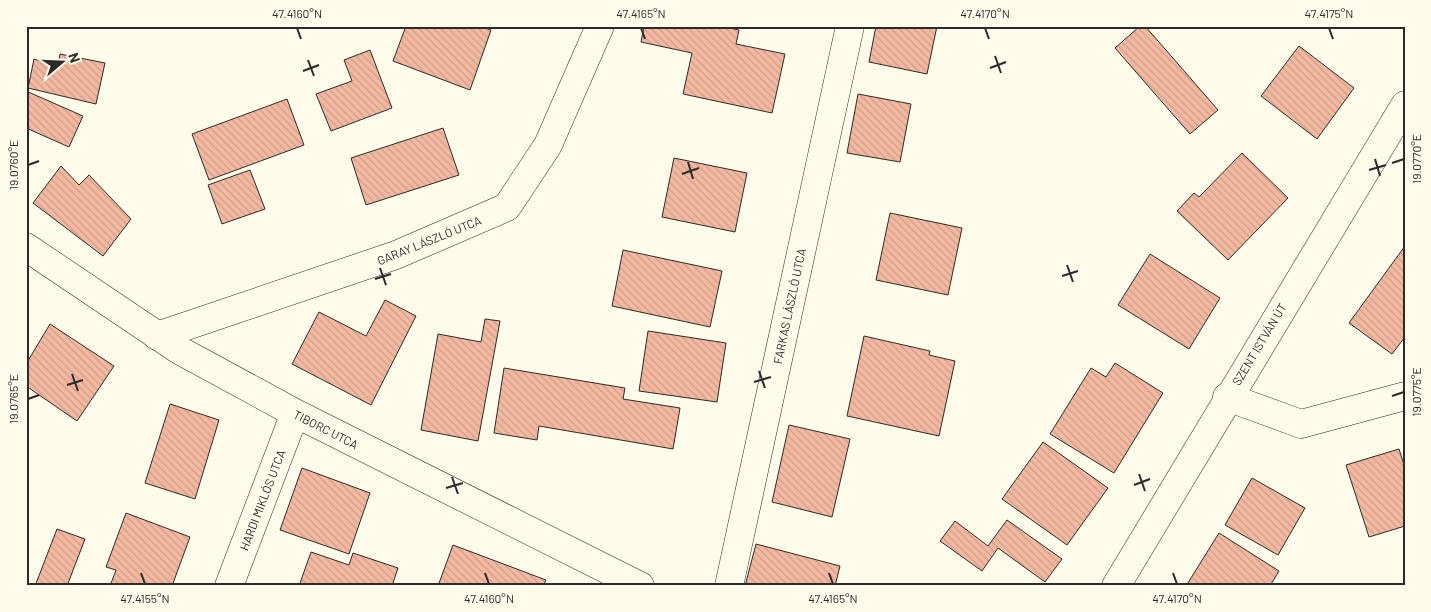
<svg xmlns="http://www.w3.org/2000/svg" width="1431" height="612" font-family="Barlow,sans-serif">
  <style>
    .building { fill: url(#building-back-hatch); stroke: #2b2b2b }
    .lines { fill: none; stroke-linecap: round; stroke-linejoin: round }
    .minor-casing { stroke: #2b2b2b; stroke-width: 29 }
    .tertiary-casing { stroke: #2b2b2b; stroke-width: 29 }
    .minor { stroke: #fdfbea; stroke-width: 28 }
    .tertiary { stroke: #fdfbea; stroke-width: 28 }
    .ticks { fill: none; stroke: #2b2b2b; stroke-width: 2 }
    .labels { text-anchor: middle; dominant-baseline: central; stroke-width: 4; stroke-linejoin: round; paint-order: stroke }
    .street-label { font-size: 12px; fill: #2b2b2b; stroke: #fdfbea }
    .neatline { fill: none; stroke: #2b2b2b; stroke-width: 2 }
    .ticks-label { font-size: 12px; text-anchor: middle; fill: #2b2b2b }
  </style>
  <defs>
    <pattern id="building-back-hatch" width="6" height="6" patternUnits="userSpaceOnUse" patternTransform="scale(1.25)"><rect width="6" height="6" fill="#f2b8a0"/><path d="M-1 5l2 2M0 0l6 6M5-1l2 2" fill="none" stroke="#d09e8a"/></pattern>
  </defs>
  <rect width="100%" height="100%" fill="#fdfbea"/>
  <path class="building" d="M406,26H481L491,30L470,90L393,61Z
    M644,26H721L739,30L736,44L785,54L772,113L683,94L692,53L641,42Z
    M876,26H937L927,74L869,62Z
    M1140,26H1145L1218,110L1190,134L1115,48Z
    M1299,46L1354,88L1317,139L1261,96Z
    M370,50L392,108L331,131L316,94L352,81L344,60Z
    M60,54L105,63L96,104L28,88L34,59L58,65Z
    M26,91L83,116L69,147L26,128Z
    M858,94L911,104L900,162L847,153Z
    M287,99L304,145L209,180L192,134Z
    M443,128L459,175L366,205L351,158Z
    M1242,153L1288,198L1228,260L1177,211L1194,193L1199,197Z
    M674,158L747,173L735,232L662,217Z
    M61,166L79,185L89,175L131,219L103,256L33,203Z
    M250,170L265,209L222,224L208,185Z
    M890,213L962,228L948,295L876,280Z
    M1405,246V337L1392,354L1349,323Z
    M623,250L722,271L710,327L612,306Z
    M1150,254L1220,298L1189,349L1118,305Z
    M385,300L416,316L371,405L292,364L319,312L366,336Z
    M485,319L500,321L478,441L421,430L438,334L481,342Z
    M50,324L114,366L77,421L26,386V364Z
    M648,331L726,343L717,402L639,391Z
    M864,336L930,351L929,355L955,361L939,436L847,416Z
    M1115,363L1163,393L1114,473L1050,434L1091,368L1106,377Z
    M504,368L625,388L623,399L680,408L673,449L539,426L537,440L494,433Z
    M170,404L219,420L195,499L145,483Z
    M789,425L850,439L832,517L772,502Z
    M1043,442L1108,488L1067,545L1002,499Z
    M1399,449L1405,468V526L1369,537L1346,465Z
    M302,468L370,493L349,554L280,530Z
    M1252,478L1305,508L1278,555L1225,525Z
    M126,513L190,537L172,586H110L116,570L106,567Z
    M1007,520L1062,559L1045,582L998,548L982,571L940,541L955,521L988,546Z
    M57,529L85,539L67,586H35Z
    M1219,533L1279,571L1270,586H1186Z
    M756,544L840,566L835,586H745Z
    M453,545L546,580L543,586H438Z
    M311,552L349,565L353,553L398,568L392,586H299Z"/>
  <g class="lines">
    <defs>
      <path id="minor" d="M26,247L179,350L295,413L640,586
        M157,336L396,255L507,207L548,145L600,26
        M1227,397L1301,424L1405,396
        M229,586L295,413
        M729,586L850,26"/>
      <path id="tertiary" d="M1116,586L1405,105"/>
    </defs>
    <use href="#minor" class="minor-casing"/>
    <use href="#tertiary" class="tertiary-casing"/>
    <use href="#minor" class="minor"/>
    <use href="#tertiary" class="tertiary"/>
  </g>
  <path class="ticks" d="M297,28L301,39M641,28L645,39M985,28L989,39M1329,28L1333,39M995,56L1001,73M308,60L314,76M990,68L1006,62M303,71L319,65M1375,159L1380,176M688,162L693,179M1392,163L1404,159M28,165L39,161M1369,170L1386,165M682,174L699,168M1067,265L1073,282M380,268L386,285M1062,276L1078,271M375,279L391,274M759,371L765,388M72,374L78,391M754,382L771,377M67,385L83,380M1392,396L1404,392M28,399L39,395M1139,474L1145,491M452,477L458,494M1134,485L1150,479M446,488L463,483M141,573L145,584M485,573L489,584M829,573L833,584M1173,573L1177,584"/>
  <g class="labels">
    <g class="street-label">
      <text transform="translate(429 240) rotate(-22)">GARAY LÁSZLÓ UTCA</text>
      <text transform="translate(789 306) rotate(-78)">FARKAS LÁSZLÓ UTCA</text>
      <text transform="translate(1259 344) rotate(-59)">SZENT ISTVÁN ÚT</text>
      <text transform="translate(326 429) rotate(27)">TIBORC UTCA</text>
      <text transform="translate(262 500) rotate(-69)">HARDI MIKLÓS UTCA</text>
    </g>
  </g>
  <rect width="1431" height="612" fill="none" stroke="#fdfbea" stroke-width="55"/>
  <g transform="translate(62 62) rotate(71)" stroke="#fdfbea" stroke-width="4" paint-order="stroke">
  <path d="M0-4L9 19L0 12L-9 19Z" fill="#2b2b2b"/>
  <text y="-8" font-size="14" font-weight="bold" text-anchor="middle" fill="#2b2b2b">N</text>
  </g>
  <rect x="28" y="28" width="1376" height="556" class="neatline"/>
  <g class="ticks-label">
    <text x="297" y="18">47.4160°N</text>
    <text x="641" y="18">47.4165°N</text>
    <text x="985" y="18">47.4170°N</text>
    <text x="1329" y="18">47.4175°N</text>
    <text transform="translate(1417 159) rotate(-90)" y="4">19.0770°E</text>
    <text transform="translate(14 165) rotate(-90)" y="4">19.0760°E</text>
    <text transform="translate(1417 392) rotate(-90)" y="4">19.0775°E</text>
    <text transform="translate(14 399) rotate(-90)" y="4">19.0765°E</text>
    <text x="145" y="603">47.4155°N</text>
    <text x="489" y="603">47.4160°N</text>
    <text x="833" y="603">47.4165°N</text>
    <text x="1177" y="603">47.4170°N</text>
  </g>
</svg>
